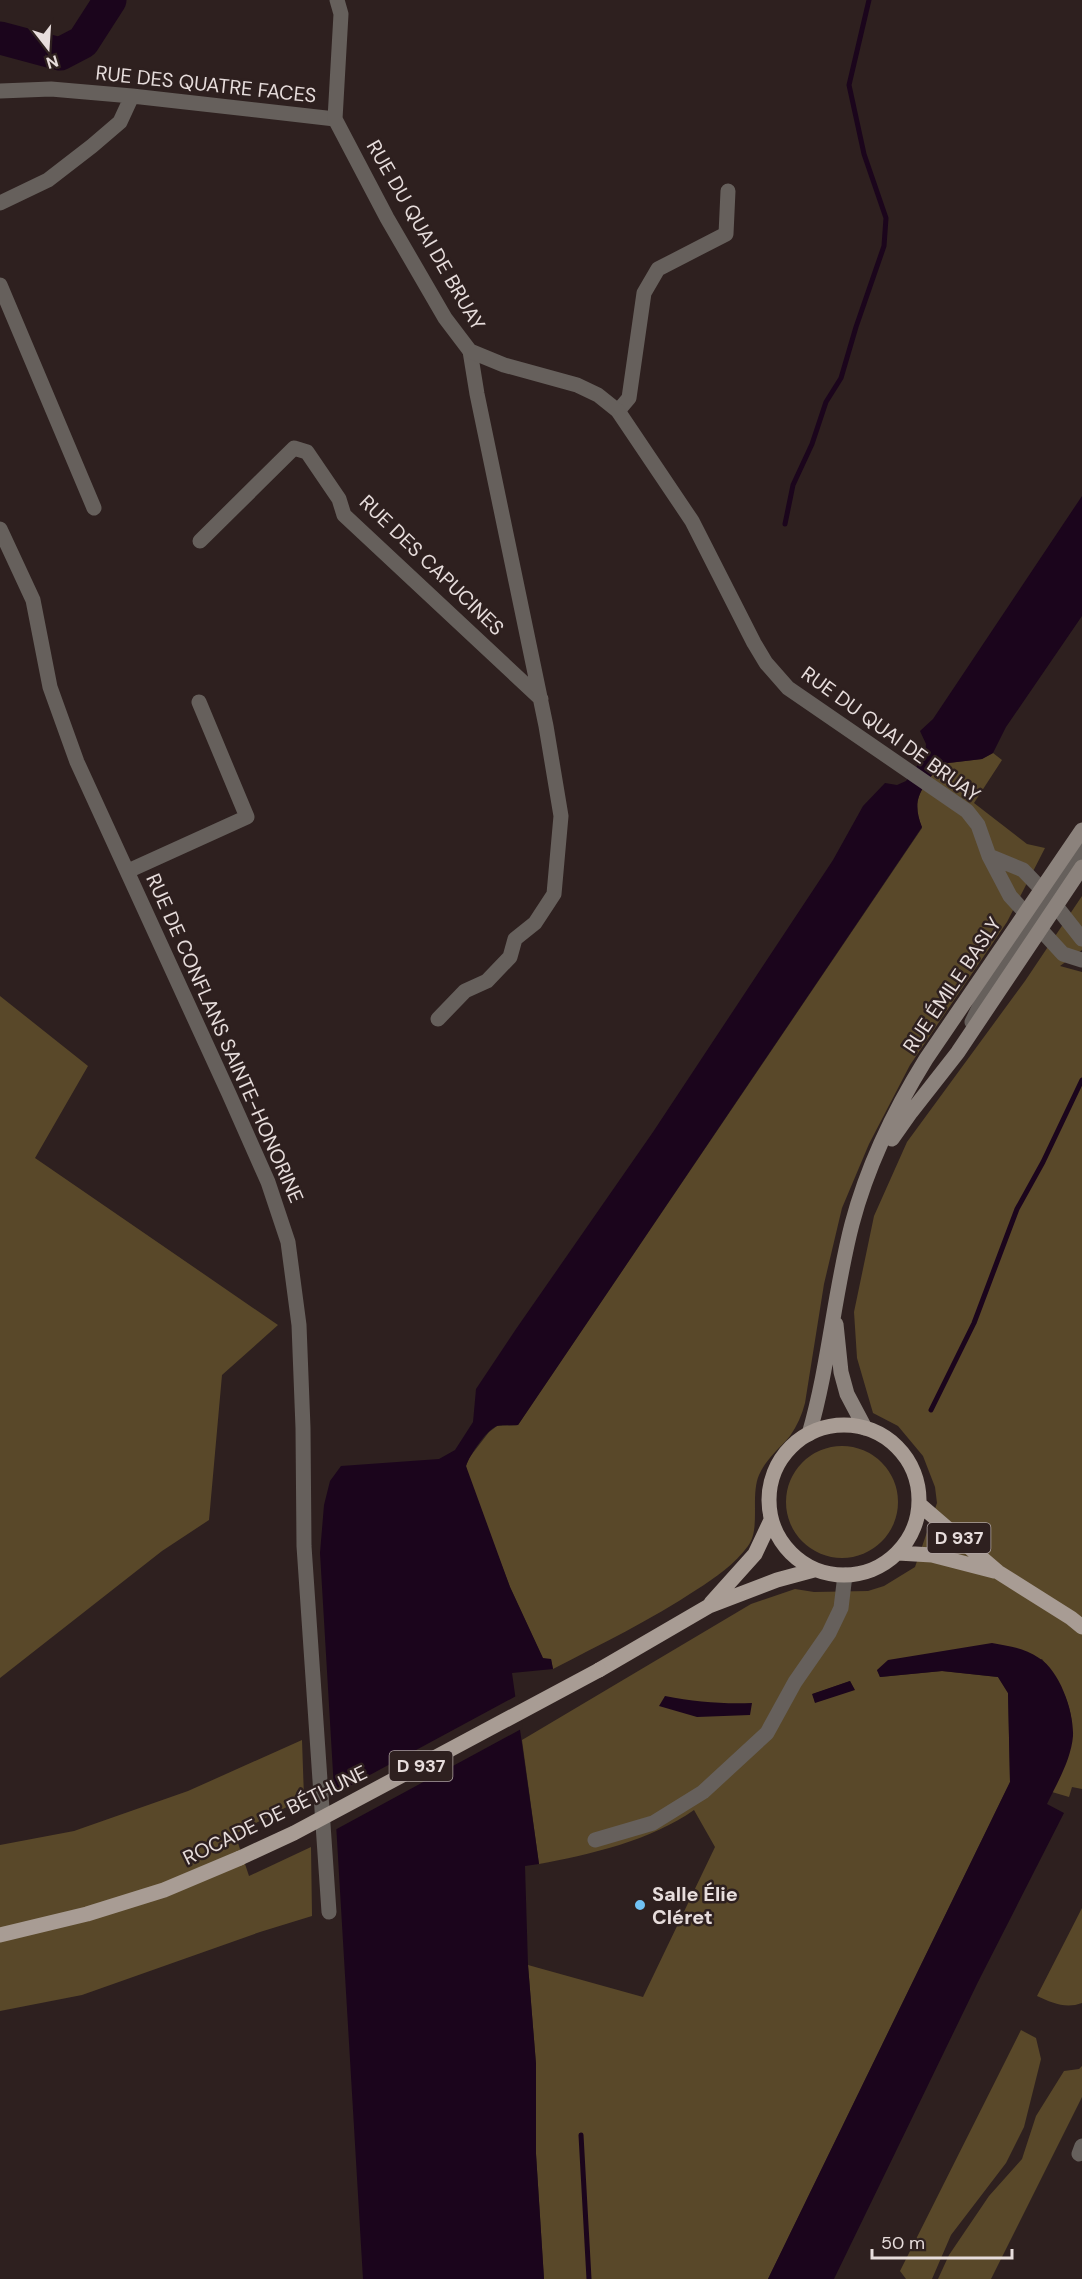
<svg xmlns="http://www.w3.org/2000/svg" width="1082" height="2279" font-family="'DM Sans',sans-serif">
  <style>
    .green { fill: #594829; fill-rule: evenodd }
    .water { fill: #1b051c }
    .pier { fill: #2e201f }
    .lines { fill: none; stroke-linecap: round; stroke-linejoin: round }
    .stream { stroke: #1b051c; stroke-width: 5 }
    .river { stroke: #1b051c; stroke-width: 33 }
    .minor { stroke: #66605c; stroke-width: 15 }
    .tertiary { stroke: #66605c; stroke-width: 15 }
    .secondary { stroke: #8b827c; stroke-width: 15 }
    .primary { stroke: #a89c94; stroke-width: 15 }
    .primary-bridge { stroke: #a89c94; stroke-width: 15 }
    .poi-dot { fill: #70c2f4; stroke: #2e201f; stroke-width: 2 }
    .labels { text-anchor: middle; dominant-baseline: central; stroke-width: 5; stroke-linejoin: round; paint-order: stroke }
    .shield { fill: #2e201f; stroke: #b0a4a3; stroke-width: 1.5 }
    .shield-label { font-size: 18px; font-weight: bold; fill: #e7dddc }
    .street-label { font-size: 20px; fill: #e7dddc; stroke: #2e201f }
    .poi-label { font-size: 20px; font-weight: bold; fill: #e7dddc; stroke: #2e201f; text-anchor: start }
  </style>
  <rect width="100%" height="100%" fill="#2e201f"/>
  <path class="green" d="M993,753L1002,760L974,803L1027,844L1045,848L1007,922L910,1065L869,1144L842,1208L824,1284L805,1403C802,1415 797,1426 790,1436C779,1449 766,1459 759,1475C750,1496 761,1529 748,1546C735,1564 715,1578 696,1590C651,1620 601,1644 553,1669L551,1659H543L510,1587L467,1475L466,1466L469,1458L489,1432L497,1426L518,1425L922,828C910,796 923,789 940,764L982,759Z
    M1082,896V950L1060,966L1082,972V1789L1072,1787L1069,1797L1052,1792C1079,1735 1081,1710 1042,1659L877,1670L880,1677L942,1671L998,1677L1008,1693L1010,1782L768,2279H544L536,2154V2064L528,1965L643,1997L715,1847L694,1810C652,1840 589,1855 539,1864L522,1740L751,1604L795,1589L814,1592L868,1591L884,1586L915,1567L937,1503L935,1487L923,1456L898,1426L873,1413L857,1358L854,1312L874,1216L907,1142L1025,981ZM850,1681L854,1689L815,1702L813,1694Z
    M0,996L88,1066L35,1158L278,1325L222,1375L209,1520L162,1551L0,1678Z
    M786 1502a56 56 0 1 1 112 0a56 56 0 1 1-112 0Z
    M302,1740L304,1798L235,1834L249,1876L311,1847L312,1916L260,1932L82,1995L0,2011V1845L74,1831L188,1791Z
    M1082,1908V2003C1066,2009 1052,2003 1037,1996Z
    M1021,2030L1036,2038L1041,2059L1024,2127L1006,2163L951,2235L932,2279H906L900,2271Z
    M1082,2066V2097L991,2279H938L949,2255L989,2196L1022,2159L1036,2116L1064,2071L1079,2069Z"/>
  <path class="water" d="M1082,496V616L1006,727L993,753L982,759L940,764C923,789 910,797 922,827L518,1425C512,1426 503,1424 497,1426C486,1430 470,1455 466,1466L510,1587L543,1658L551,1659L553,1669L512,1673L539,1864L525,1866L528,1965L536,2064V2154L544,2279H363L320,1553L324,1505L330,1481L341,1466L439,1459L455,1450L473,1422L476,1389L516,1329L653,1132L833,860L863,806L885,783L897,785L906,781L925,755L926,744L920,731L933,719Z
    M992,1643C1009,1646 1024,1648 1039,1658C1060,1671 1074,1712 1073,1736C1071,1760 1057,1783 1047,1804L1064,1813L978,1982L834,2279H768L1010,1782L1008,1693L998,1677L942,1671L880,1677L877,1670L888,1660Z
    M850,1681L855,1690L815,1703L812,1694Z
    M665,1696C695,1702 722,1704 752,1703L750,1715L697,1717L659,1706Z"/>
  <path class="pier" d="M518,1695L523,1728L333,1831L331,1796Z"/>
  <g class="lines">
    <path class="stream" d="M785,524L793,485L812,444L826,402L841,378L856,327L884,246L886,218L864,154L849,85L869,0
      M931,1410L974,1323L1017,1209L1043,1162L1082,1080
      M581,2135L589,2279"/>
    <path class="river" d="M0,38L60,54L83,42L110,0"/>
    <path class="minor" d="M0,91L51,89L132,96L335,119
      M0,203L48,180L92,146L120,122L132,96
      M0,285L94,508
      M618,411L629,398L644,293L658,269L726,234L728,191
      M0,529L33,600L50,687L77,762L229,1094L268,1182L288,1242L299,1325L303,1428L304,1546L329,1912
      M200,541L294,448L307,452L339,499L344,515L541,699
      M128,871L247,817L199,702
      M438,1019L465,991L487,981L510,957L515,939L535,923L554,894L561,816L546,726L477,394L470,351
      M595,1840L653,1823L703,1792L767,1733L795,1682L829,1633L841,1608L845,1575
      M1079,2154L1082,2146"/>
    <path class="tertiary" d="M337,0L341,14L335,119L387,218L445,318L470,351L504,365L577,385L598,395L618,411L692,521L754,643L766,663L788,688L967,811L978,825L989,856L1010,896L1063,954L1082,960
      M989,856L1023,870L1049,897L1082,939
      M972,1022L988,989L1078,852V837"/>
    <path class="secondary" d="M892,1139L911,1112L958,1052L1082,867
      M836,1324L841,1372L847,1394L865,1428
      M809,1434C829,1366 834,1293 852,1224C867,1167 895,1109 926,1059L1082,830"/>
    <path class="primary" d="M769 1500a75 75 0 1 1 150 0a75 75 0 1 1-150 0Z
      M919,1504L998,1572L1071,1618L1082,1627
      M898,1553L932,1555L994,1571
      M711,1603L755,1554L771,1520
      M599,1670L709,1606L777,1580L814,1570
      M0,1935L87,1914L164,1890L240,1858"/>
    <path class="primary-bridge" d="M240,1858L294,1833L599,1670"/>
  </g>
  <circle class="poi-dot" cx="640" cy="1905" r="6"/>
  <g class="labels">
    <g class="shield">
      <rect x="927.5" y="1523" width="63" height="30" rx="4.5"/>
      <rect x="389.5" y="1751" width="63" height="30" rx="4.5"/>
    </g>
    <g class="shield-label">
      <text x="959" y="1538">D 937</text>
      <text x="421" y="1766">D 937</text>
    </g>
    <g class="street-label">
      <text transform="translate(206 84) rotate(6)">RUE DES QUATRE FACES</text>
      <text transform="translate(426 235) rotate(60)">RUE DU QUAI DE BRUAY</text>
      <text transform="translate(432 565) rotate(44)">RUE DES CAPUCINES</text>
      <text transform="translate(891 734) rotate(36)">RUE DU QUAI DE BRUAY</text>
      <text transform="translate(952 985) rotate(-56)">RUE ÉMILE BASLY</text>
      <text transform="translate(225 1038) rotate(66)">RUE DE CONFLANS SAINTE-HONORINE</text>
      <text transform="translate(275 1815) rotate(-26)">ROCADE DE BÉTHUNE</text>
    </g>
    <g class="poi-label">
      <text x="652" y="1894">Salle Élie<tspan x="652" dy="23">Cléret</tspan></text>
    </g>
  </g>
  <g transform="translate(48 48) rotate(163)" stroke="#2e201f" stroke-width="4.5" paint-order="stroke">
  <path d="M0-4.5L10 22L0 15L-10 22Z" fill="#e7dddc"/>
  <text y="-9" font-size="16" font-weight="bold" text-anchor="middle" fill="#e7dddc">N</text>
  </g>
  <path d="M872 2249v9h140v-9" fill="none" stroke="#e7dddc" stroke-width="3"/>
  <text x="881" y="2249" font-size="18" fill="#e7dddc" stroke="#2e201f" stroke-width="4.5" paint-order="stroke">50 m</text>
</svg>
